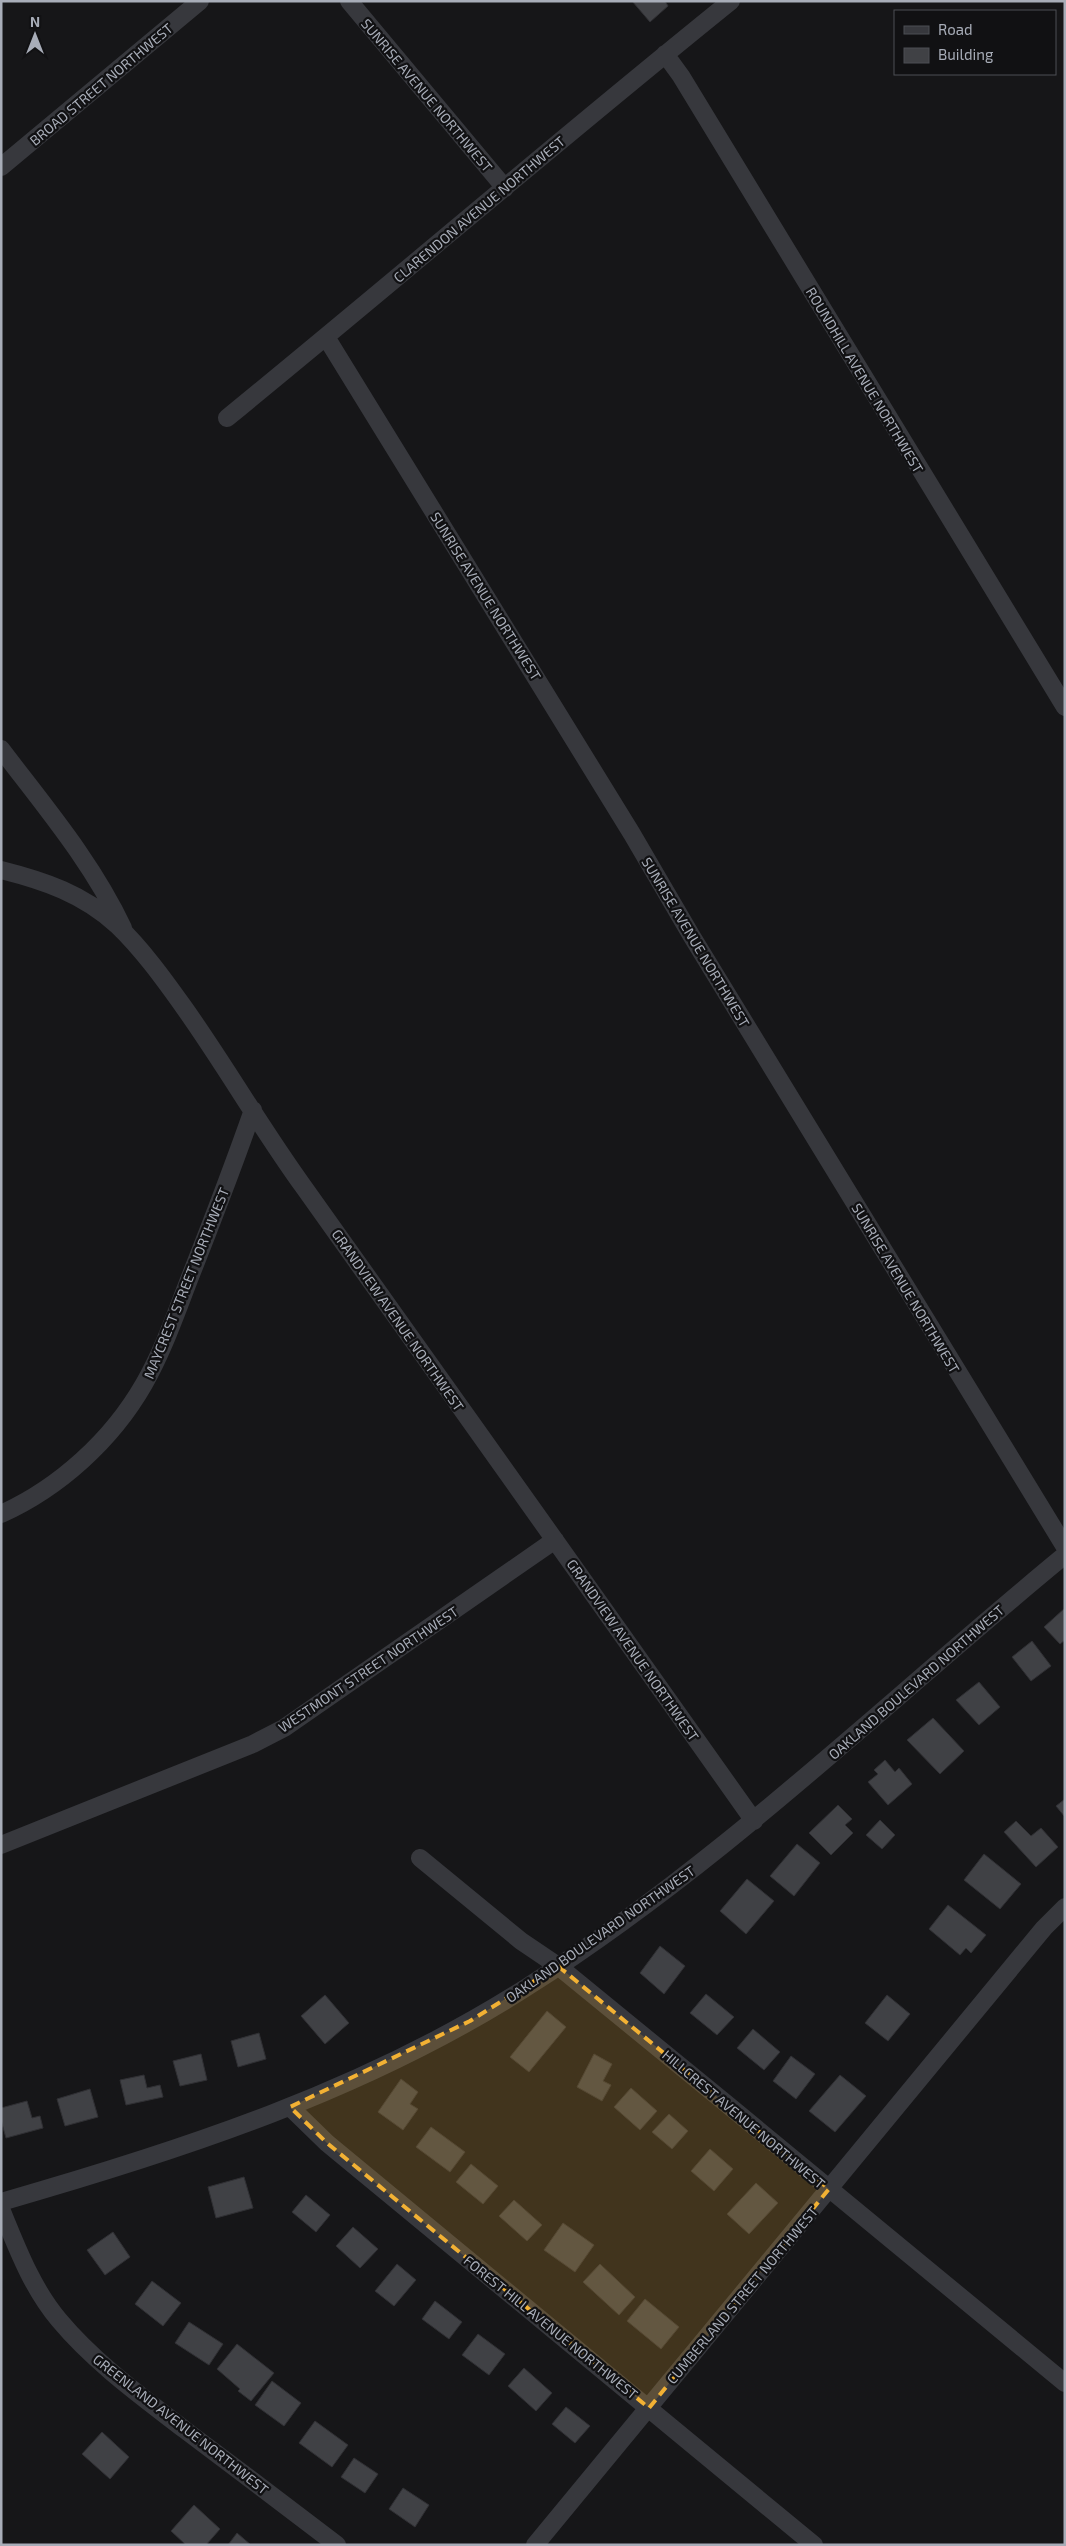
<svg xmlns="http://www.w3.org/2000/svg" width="1066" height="2546" font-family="'Exo 2',sans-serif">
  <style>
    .building { fill: #404145; stroke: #303034 }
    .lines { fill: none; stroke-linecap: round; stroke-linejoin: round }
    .minor { stroke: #37383d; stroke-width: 18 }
    .marked { fill: #f2b134; fill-opacity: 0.2; stroke: #f2b134; stroke-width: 4; stroke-dasharray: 10 6; stroke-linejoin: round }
    .labels { text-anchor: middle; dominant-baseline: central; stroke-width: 4.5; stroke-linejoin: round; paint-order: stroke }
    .street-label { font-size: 14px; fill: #a8adb8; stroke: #111113 }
  </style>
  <rect width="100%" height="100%" fill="#161618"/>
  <path class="building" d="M632,1H665L668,6L650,22Z
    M1065,1608V1640L1060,1644L1044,1627Z
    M1032,1641L1051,1666L1031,1681L1012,1657Z
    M979,1682L1000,1707L979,1725L956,1700Z
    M933,1718L964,1751L940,1774L907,1740Z
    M885,1760L895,1772L899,1768L912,1784L888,1805L868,1782L878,1774L874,1770Z
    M1065,1799V1817L1056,1806Z
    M838,1805L852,1819L845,1825L853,1833L831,1855L809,1833Z
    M880,1820L895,1835L882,1849L866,1835Z
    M1016,1821L1031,1836L1041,1828L1058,1847L1036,1867L1004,1832Z
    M797,1844L820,1863L794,1896L770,1876Z
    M984,1854L1021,1884L1000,1909L964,1880Z
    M747,1879L774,1901L746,1934L720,1911Z
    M948,1905L986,1935L971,1953L966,1948L960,1955L929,1929Z
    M660,1946L685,1966L664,1994L640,1973Z
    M706,1994L734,2017L717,2035L690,2013Z
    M325,1995L349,2023L325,2044L301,2016Z
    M887,1995L910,2014L888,2041L865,2023Z
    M547,2011L566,2027L529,2072L510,2057Z
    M753,2029L780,2052L764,2070L737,2048Z
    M259,2033L266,2059L238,2067L231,2041Z
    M201,2054L207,2080L180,2086L173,2061Z
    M594,2054L612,2064L603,2081L611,2085L602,2101L577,2087Z
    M791,2056L815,2074L796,2099L773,2081Z
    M144,2075L147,2088L160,2085L163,2097L126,2105L120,2080Z
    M840,2075L866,2096L835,2132L809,2111Z
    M401,2079L418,2092L410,2104L418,2109L403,2130L378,2112Z
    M631,2088L657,2111L640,2130L614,2107Z
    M90,2089L98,2117L65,2126L57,2099Z
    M27,2101L32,2118L40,2116L43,2128L6,2138L1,2120V2108Z
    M669,2114L688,2131L672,2149L652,2132Z
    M431,2127L465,2152L450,2172L416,2147Z
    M710,2149L733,2169L714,2191L691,2171Z
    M471,2164L498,2186L483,2204L456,2182Z
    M244,2177L253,2208L216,2218L208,2187Z
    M756,2183L778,2203L749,2234L727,2214Z
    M306,2195L330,2215L316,2232L292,2212Z
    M514,2200L542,2225L527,2241L499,2216Z
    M563,2223L594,2245L575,2272L544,2250Z
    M353,2227L378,2249L360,2268L336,2246Z
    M113,2232L130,2257L105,2275L87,2250Z
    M397,2264L416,2280L394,2306L375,2291Z
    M600,2264L635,2297L619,2315L583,2282Z
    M152,2281L181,2303L163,2326L135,2304Z
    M645,2299L679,2327L661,2349L627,2321Z
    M435,2301L462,2322L449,2339L422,2319Z
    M189,2322L223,2344L209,2365L175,2343Z
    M478,2334L505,2354L489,2375L462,2355Z
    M237,2344L274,2373L251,2401L238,2391L240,2389L217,2369Z
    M524,2368L552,2393L536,2411L508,2386Z
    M272,2381L301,2403L284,2426L255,2405Z
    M566,2407L590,2426L575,2443L552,2424Z
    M315,2421L348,2445L332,2467L299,2443Z
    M102,2432L129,2457L110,2479L82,2454Z
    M354,2458L378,2474L365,2493L341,2477Z
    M403,2488L429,2505L415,2527L389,2509Z
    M194,2505L220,2529L206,2545H186L171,2531Z
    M237,2533L251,2545H228Z"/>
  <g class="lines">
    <path class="minor" d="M349,1L505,188
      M665,54L681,76L1065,707
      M1,167L200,1
      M326,337L632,834L691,935L1065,1547
      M227,418C396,280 561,138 731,1
      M1,749C45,807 92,862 123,928
      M1,870C45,881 83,894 117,925C142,949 163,978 183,1006C225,1065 261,1128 303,1186C454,1398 604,1609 754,1821
      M1,1514C59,1488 112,1440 144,1384C164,1349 177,1310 192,1272C213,1219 234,1164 253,1110
      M1,1845L253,1744L284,1728L555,1540
      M420,1858L521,1941L558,1966L728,2105L1065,2383
      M290,2107L327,2143L814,2545
      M1,2202C183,2150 366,2090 527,1987C722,1863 887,1701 1065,1555
      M1,2209C17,2248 32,2288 59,2320C95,2363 141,2396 185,2430C236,2468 286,2506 337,2545
      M535,2545L1044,1928L1065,1907"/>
  </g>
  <path class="marked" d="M558,1966L829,2189L649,2408L327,2143L290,2107L470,2021Z"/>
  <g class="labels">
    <g class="street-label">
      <text transform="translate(101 84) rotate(-40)">BROAD STREET NORTHWEST</text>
      <text transform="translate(427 95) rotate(50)">SUNRISE AVENUE NORTHWEST</text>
      <text transform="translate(479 209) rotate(-40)">CLARENDON AVENUE NORTHWEST</text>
      <text transform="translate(865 380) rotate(59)">ROUNDHILL AVENUE NORTHWEST</text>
      <text transform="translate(486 596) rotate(58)">SUNRISE AVENUE NORTHWEST</text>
      <text transform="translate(696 942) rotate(59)">SUNRISE AVENUE NORTHWEST</text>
      <text transform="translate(186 1283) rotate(-68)">MAYCREST STREET NORTHWEST</text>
      <text transform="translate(906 1288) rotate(59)">SUNRISE AVENUE NORTHWEST</text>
      <text transform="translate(398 1320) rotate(55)">GRANDVIEW AVENUE NORTHWEST</text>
      <text transform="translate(633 1650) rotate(55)">GRANDVIEW AVENUE NORTHWEST</text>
      <text transform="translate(368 1669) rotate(-34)">WESTMONT STREET NORTHWEST</text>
      <text transform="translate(916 1682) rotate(-41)">OAKLAND BOULEVARD NORTHWEST</text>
      <text transform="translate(600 1934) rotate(-35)">OAKLAND BOULEVARD NORTHWEST</text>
      <text transform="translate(744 2119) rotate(40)">HILLCREST AVENUE NORTHWEST</text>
      <text transform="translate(742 2295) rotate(-50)">CUMBERLAND STREET NORTHWEST</text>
      <text transform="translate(551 2327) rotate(39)">FOREST HILL AVENUE NORTHWEST</text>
      <text transform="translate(181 2424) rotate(38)">GREENLAND AVENUE NORTHWEST</text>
    </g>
  </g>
  <rect width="1066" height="2546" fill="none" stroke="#a8adb8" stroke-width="5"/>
  <rect x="894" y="10" width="162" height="65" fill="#111113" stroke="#4d4f55"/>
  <rect x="904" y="26" width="25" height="8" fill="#37383d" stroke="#4d4f55"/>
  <text x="938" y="35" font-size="15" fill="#a8adb8">Road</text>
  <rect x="904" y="48" width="25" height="15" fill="#404145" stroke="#4d4f55"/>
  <text x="938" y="60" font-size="15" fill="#a8adb8">Building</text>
  <g transform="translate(35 35)" stroke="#111113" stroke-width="4" paint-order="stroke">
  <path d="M0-4L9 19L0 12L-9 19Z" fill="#a8adb8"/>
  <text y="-8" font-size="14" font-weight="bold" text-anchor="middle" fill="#a8adb8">N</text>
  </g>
</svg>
